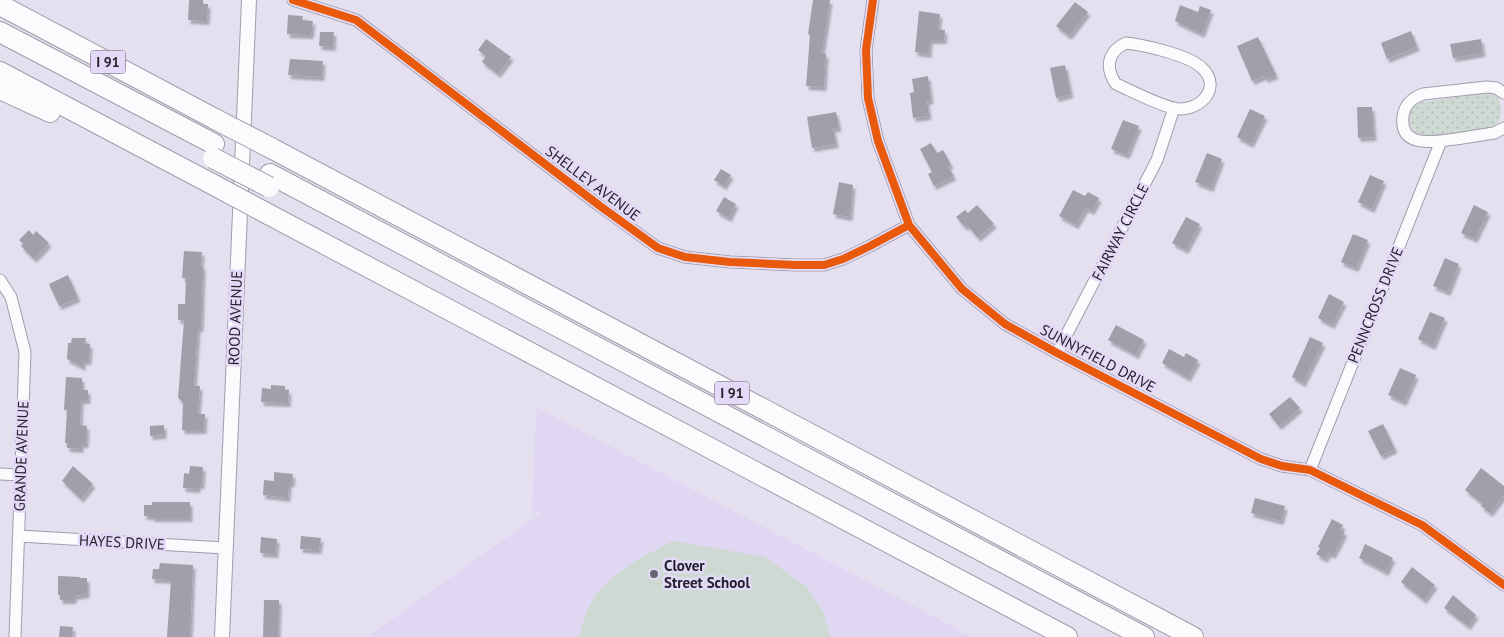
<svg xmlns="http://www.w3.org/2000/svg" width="1504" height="637" font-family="'PT Sans',sans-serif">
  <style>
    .built { fill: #e0d8f3 }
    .green { fill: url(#green-dots) }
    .pitch { fill: #ced9d3 }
    .building { fill: #a29eaa; filter: url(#shadow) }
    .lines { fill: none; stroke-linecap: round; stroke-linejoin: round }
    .minor-casing { stroke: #a19daa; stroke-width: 13 }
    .tertiary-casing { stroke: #a19daa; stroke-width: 16 }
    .motorway-casing { stroke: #a19daa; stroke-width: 22 }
    .minor { stroke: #fbfafd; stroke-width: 11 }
    .tertiary { stroke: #fbfafd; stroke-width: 14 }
    .motorway { stroke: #fbfafd; stroke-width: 20 }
    .motorway-bridge-casing { stroke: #a19daa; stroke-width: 22; stroke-linecap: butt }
    .motorway-bridge { stroke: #fbfafd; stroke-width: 20 }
    .cycleway-casing { stroke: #e2daf6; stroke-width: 11 }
    .cycleway { stroke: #e8590c; stroke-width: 8 }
    .poi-dot { fill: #686471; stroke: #e2daf6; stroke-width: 2 }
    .labels { text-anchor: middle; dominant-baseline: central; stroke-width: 5; stroke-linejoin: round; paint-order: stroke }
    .shield { fill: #e2daf6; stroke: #5e5969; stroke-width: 1 }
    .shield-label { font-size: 14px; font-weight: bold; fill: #25222c }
    .street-label { font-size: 15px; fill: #25222c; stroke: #e2daf6 }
    .poi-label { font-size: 15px; font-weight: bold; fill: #25222c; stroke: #e2daf6; text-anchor: start }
  </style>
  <defs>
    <pattern id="green-dots" width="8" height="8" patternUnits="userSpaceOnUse" patternTransform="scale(1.25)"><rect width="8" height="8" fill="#ced9d3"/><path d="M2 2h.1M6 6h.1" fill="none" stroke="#b1bab5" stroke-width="1.8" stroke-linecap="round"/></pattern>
    <filter id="shadow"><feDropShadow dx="2.5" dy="4" stdDeviation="1" flood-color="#0004"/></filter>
  </defs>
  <rect width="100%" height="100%" fill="#e5e0f0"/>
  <path class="built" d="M536,407L973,637H370V635L541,513L532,512Z"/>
  <path class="green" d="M1490,92C1504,96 1504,118 1495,127C1481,131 1433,139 1420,135C1413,133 1409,127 1409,120C1409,112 1412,108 1418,103Z"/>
  <path class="pitch" d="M673,541L765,557L807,587L824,613L830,637H579C582,622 590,599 601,588C622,567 647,554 673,541Z"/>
  <path class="building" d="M189,0H203V4H208L207,21L188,20Z
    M813,0H830L822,53L826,54L824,87L806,86L810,35L808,34Z
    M1075,2L1088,12L1069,36L1056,26Z
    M1180,5L1198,12L1200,6L1211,10L1202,34L1175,21Z
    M919,11L940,14L938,29L945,30L944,40H930L929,54L915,52Z
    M288,15L303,16L302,20L313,21L311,35L287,34Z
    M1411,31L1417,47L1387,59L1381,43Z
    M320,32H334L333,47L319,46Z
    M1258,37L1276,75L1266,79L1264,76L1252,81L1237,46Z
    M486,39L511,57L498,74L482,62L486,56L478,50Z
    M1481,39L1483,53L1453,58L1450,44Z
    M290,59L323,61L322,77L288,75Z
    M1065,65L1071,94L1056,98L1050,68Z
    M928,76L931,100L927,101L929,116L913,118L910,93L914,92L912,79Z
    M1357,107H1372L1374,137L1358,138Z
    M1250,109L1265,116L1251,144L1237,137Z
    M836,112L839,128H833L836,144L812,148L807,117Z
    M1123,120L1139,126L1127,155L1111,149Z
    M931,143L937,153L943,150L951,165L948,167L954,176L934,186L928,174L932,172L920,149Z
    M1207,153L1222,159L1211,188L1195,182Z
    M721,169L731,175L724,186L714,180Z
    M1370,175L1384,181L1372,209L1358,202Z
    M839,182L853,185L850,217L833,214Z
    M1073,190L1085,196L1088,192L1099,198L1092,211L1086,208L1076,225L1059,216Z
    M724,197L736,204L729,218L716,211Z
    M977,205L994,224L978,238L967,225L965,227L956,217L965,210L968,213Z
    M1474,205L1488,212L1475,239L1461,233Z
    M1186,217L1200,224L1186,250L1172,243Z
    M29,230L33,235L36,231L49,243L34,259L21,246L23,244L19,240Z
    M1353,234L1368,240L1356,268L1341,262Z
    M184,251L202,252L201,265L203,266L201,328H198L194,386H200L198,414H205L204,430H182L183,402L178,398L184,320H178V304H185L186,278H182Z
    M1445,258L1459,264L1448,292L1433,286Z
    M68,275L78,298L59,306L49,284Z
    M1329,294L1344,302L1332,325L1318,318Z
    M1430,312L1445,318L1433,346L1418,339Z
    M1116,325L1144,340L1136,355L1108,340Z
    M1310,337L1323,343L1303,383L1292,377Z
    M72,338H86L85,344H90L89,361H83V367L67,359L68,343H71Z
    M1169,349L1184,357L1186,353L1198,360L1188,378L1162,363Z
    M1400,368L1416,375L1404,402L1388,395Z
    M66,377L82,378V390H88V400H81L80,425L87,426L86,444H81V449L67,448V443H65L67,410H64Z
    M271,385L285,386V390H289L288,403L261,402L262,388L271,389Z
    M1290,397L1300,408L1279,426L1269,414Z
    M1383,424L1395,449L1381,456L1368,431Z
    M164,425V435L150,436V426Z
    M73,466L93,484L81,499L62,481Z
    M190,466L203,467L202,485H198V489L183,488L184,473L189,474Z
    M1481,468L1504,486V495L1490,513L1481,506L1483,504L1465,490Z
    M274,472L293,474L292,483H289L288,498L263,495L264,480L274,481Z
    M1255,498L1285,506L1281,521L1251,513Z
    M152,502H190V518H152V516H144V505H152Z
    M1332,519L1343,525L1340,530L1345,532L1333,555L1329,553L1325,559L1316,554L1320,548L1318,547Z
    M301,536L321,538L319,550L300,549Z
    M261,537L277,539L276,554L260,553Z
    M1365,544L1393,558L1386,572L1359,558Z
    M160,563L193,565L190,637H167L171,580L152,579L153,569H159Z
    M1412,567L1435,585L1424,600L1401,582Z
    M58,576L80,577V578H87V594L74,596V600H60V595H58Z
    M1453,595L1476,615L1468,626L1444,608Z
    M264,600H279L278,637H263Z
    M60,626L73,627L72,637H59Z"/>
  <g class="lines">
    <defs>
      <path id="minor" d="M293,0L356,20L600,206L658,248L685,257L730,262L795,265H824L843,259L870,246L909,225
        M873,0L866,50L868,98L878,141L909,225L962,289L1005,324L1057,353L1261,459L1282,466L1310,470L1422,525L1504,585
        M1126,43C1144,45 1189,55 1202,68C1224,89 1197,114 1173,108C1154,103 1134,92 1116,84C1105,68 1107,52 1126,43Z
        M1504,93L1496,88L1487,87L1423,94C1412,98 1405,104 1403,116C1399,150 1436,141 1456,139C1469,137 1482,135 1494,133L1504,128
        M0,280L11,297L25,352L15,637
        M1057,353L1157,160L1174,108
        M1310,470L1441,141
        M0,474L21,475
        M19,536L225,548"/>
      <path id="tertiary" d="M222,637L249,0"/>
      <path id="motorway" d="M0,5L215,119
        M0,32L214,144
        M0,72L212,184
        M0,89L50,112
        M271,148L1193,637
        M270,174L1144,637
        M268,214L1067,637"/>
    </defs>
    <use href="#minor" class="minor-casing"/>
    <use href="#tertiary" class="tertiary-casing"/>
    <use href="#motorway" class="motorway-casing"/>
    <use href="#minor" class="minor"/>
    <use href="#tertiary" class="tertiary"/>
    <use href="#motorway" class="motorway"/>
    <defs>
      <path id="motorway-bridge" d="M215,119L271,148
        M213,158L269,187
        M212,184L268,214"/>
    </defs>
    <use href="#motorway-bridge" class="motorway-bridge-casing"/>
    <use href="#motorway-bridge" class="motorway-bridge"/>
    <defs>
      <path id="cycleway" d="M293,0L356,20L600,206L658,248L685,257L730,262L795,265H824L843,259L870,246L909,225
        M873,0L866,50L868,98L878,141L909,225L962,289L1005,324L1057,353L1261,459L1282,466L1310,470L1422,525L1504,585"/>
    </defs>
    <use href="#cycleway" class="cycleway-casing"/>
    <use href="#cycleway" class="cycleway"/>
  </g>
  <circle class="poi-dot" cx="654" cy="574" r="5"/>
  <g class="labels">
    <g class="shield">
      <rect x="90.5" y="50.5" width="35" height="23" rx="4"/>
      <rect x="714.5" y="381.5" width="35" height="23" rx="4"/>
    </g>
    <g class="shield-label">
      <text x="108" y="62">I 91</text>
      <text x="732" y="393">I 91</text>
    </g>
    <g class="street-label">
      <text transform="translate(593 183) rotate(37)">SHELLEY AVENUE</text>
      <text transform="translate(1120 232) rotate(-63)">FAIRWAY CIRCLE</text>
      <text transform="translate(1375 305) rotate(-68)">PENNCROSS DRIVE</text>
      <text transform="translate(235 318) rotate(-88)">ROOD AVENUE</text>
      <text transform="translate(1098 358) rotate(28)">SUNNYFIELD DRIVE</text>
      <text transform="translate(21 456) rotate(-88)">GRANDE AVENUE</text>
      <text transform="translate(122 542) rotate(3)">HAYES DRIVE</text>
    </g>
    <g class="poi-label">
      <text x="664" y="565">Clover<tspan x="664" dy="17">Street School</tspan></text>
    </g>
  </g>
</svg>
